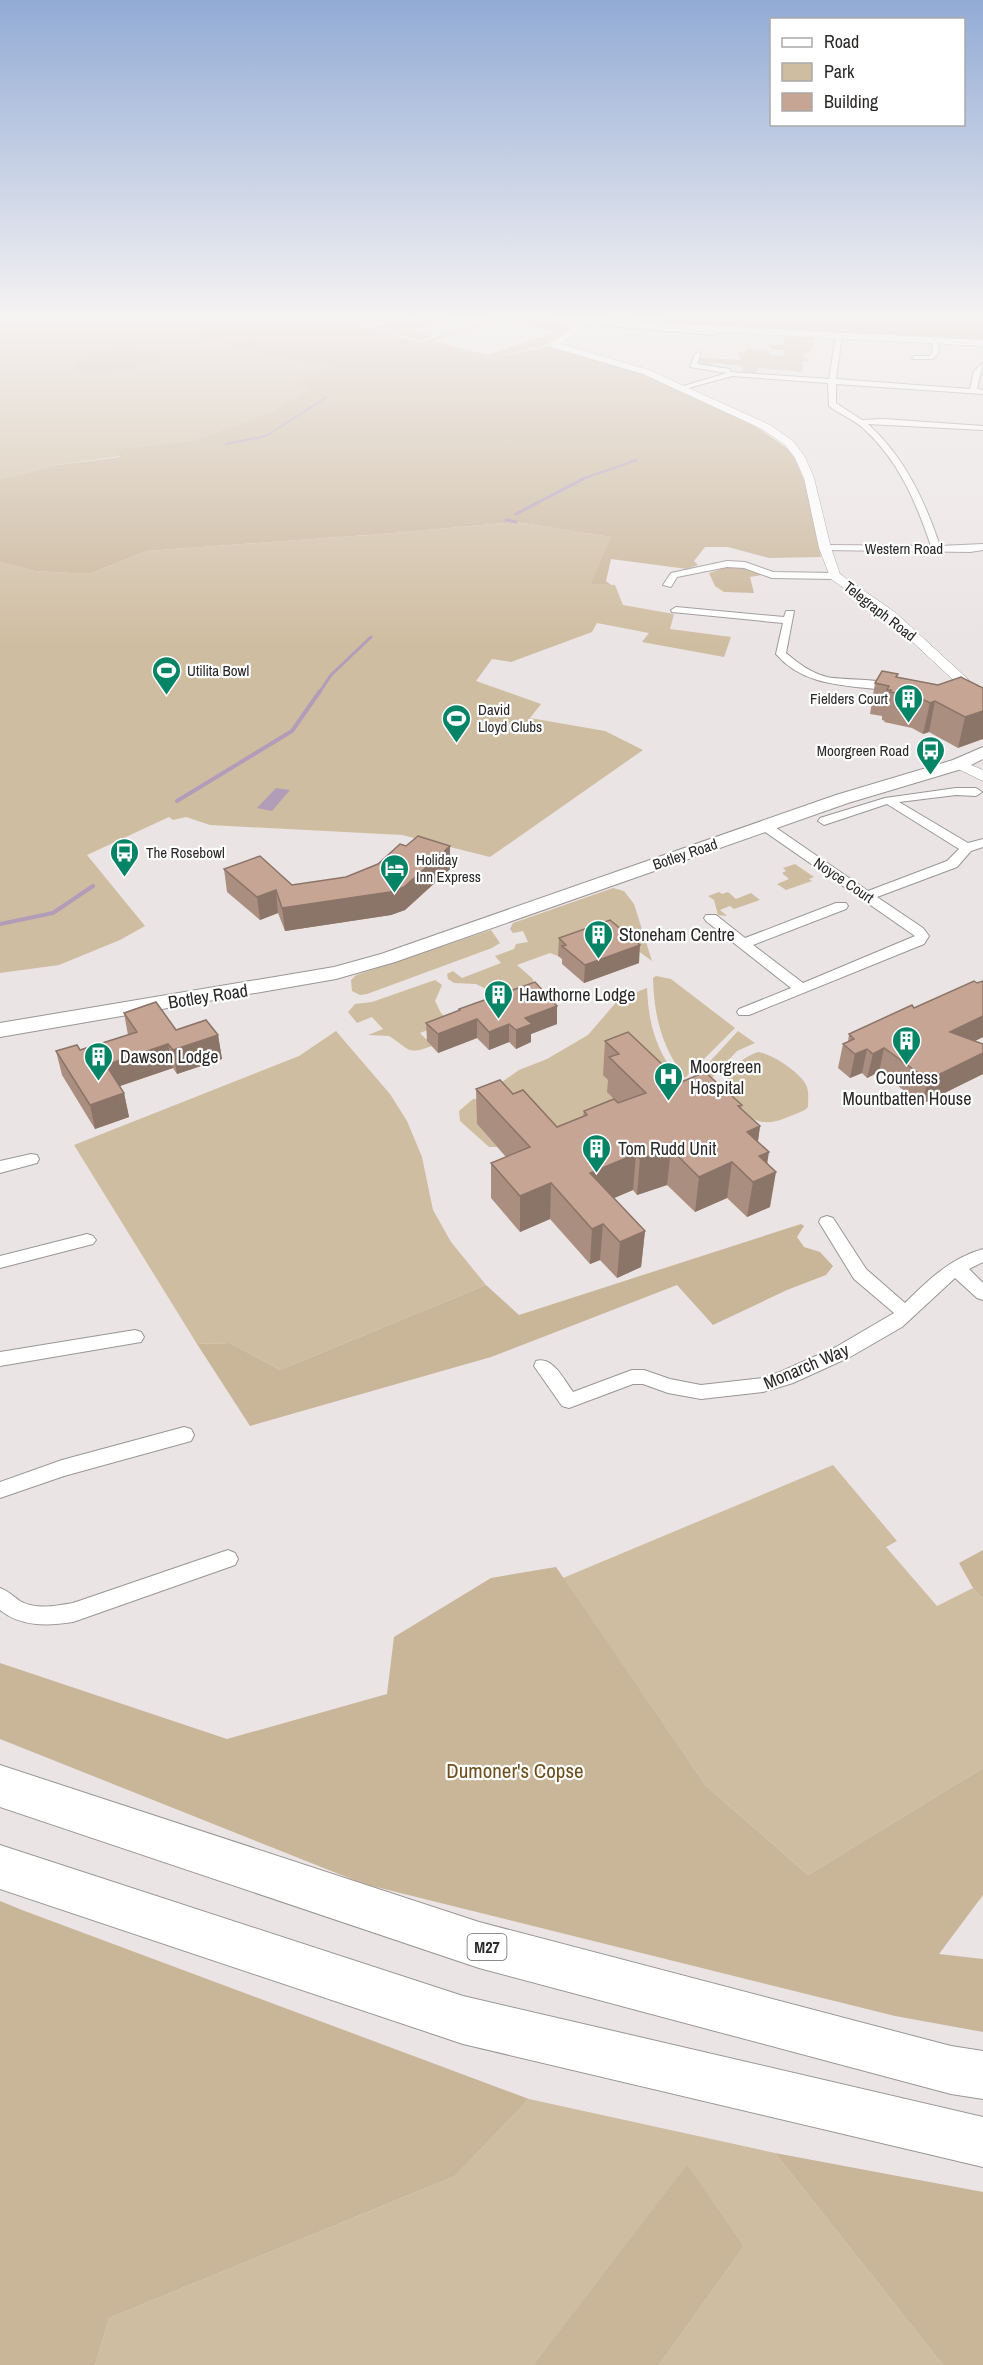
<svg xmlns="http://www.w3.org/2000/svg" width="983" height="2365" font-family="'Archivo Narrow',sans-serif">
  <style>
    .green { fill: #cfbda1; fill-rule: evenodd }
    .forest { fill: #c9b598 }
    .water { fill: #b29db9 }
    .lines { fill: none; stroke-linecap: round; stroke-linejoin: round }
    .stream-far2 { stroke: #b29db9; stroke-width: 2 }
    .stream-far1 { stroke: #b29db9; stroke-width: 3 }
    .stream { stroke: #b29db9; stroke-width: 4 }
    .minor-casing { stroke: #9b9595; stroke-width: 2 }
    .tertiary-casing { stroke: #9b9595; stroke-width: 1 }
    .secondary-casing { stroke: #9b9595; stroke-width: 2 }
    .primary-casing { stroke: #9b9595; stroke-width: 1 }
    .motorway-casing { stroke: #9b9595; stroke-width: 2 }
    .minor { fill: #fff; fill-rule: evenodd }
    .tertiary { fill: #fff; fill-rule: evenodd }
    .secondary { fill: #fff; fill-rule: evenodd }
    .primary { fill: #fff; fill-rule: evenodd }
    .motorway { fill: #fff; fill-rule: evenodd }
    .wall { fill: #aa8e7f }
    .shaded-wall { fill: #8b7468 }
    .building { fill: #c6a594; stroke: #8b7468; stroke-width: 1.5 }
    .labels { text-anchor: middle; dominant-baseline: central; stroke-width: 4.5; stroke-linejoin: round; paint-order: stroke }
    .far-street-label { font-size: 15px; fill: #2a2827; stroke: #fff }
    .far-poi-label { font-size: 15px; fill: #2a2827; stroke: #fff; text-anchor: start }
    .shield { fill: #fff; stroke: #6a6868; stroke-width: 1.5 }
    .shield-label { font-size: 16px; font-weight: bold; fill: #2a2827 }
    .poi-label { font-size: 18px; fill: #2a2827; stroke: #fff; text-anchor: start }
    .street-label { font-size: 18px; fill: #2a2827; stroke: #fff }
    .near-park-label { font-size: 21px; fill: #6c4f1d; stroke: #fff }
  </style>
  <rect width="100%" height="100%" fill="#ebe4e4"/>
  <path class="green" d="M0,315H208L195,337L296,361L328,365L331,367L293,383L310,390L271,412L192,441L117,449L121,456L58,465L0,479Z
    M337,315H415L420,316L357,326Z
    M505,315L551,319L569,328L543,346L488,360L420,343ZM502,319L557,332L488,355L432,341Z
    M438,316L447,318L437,322L446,324C431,329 424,326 410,330L432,336L420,340L366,328Z
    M785,336L814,338L813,341L800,339L799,341L813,343L812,348H808L811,349V352L803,354L805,359H808V361H803L802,372L758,368L756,374L743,373V366L712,363L710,368L698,365L697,362L702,358L741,360L738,352L745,353L746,348L763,351L766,348L770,355L784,356V350L771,349L770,345H784Z
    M516,522L612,537L592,584L615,585L623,605L674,614L670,629L731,637L724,657L642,642L649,633L597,623L592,632L511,662L492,659L476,681L541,704L530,718L605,731L643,750L490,857L402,835L210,825L186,817L173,820L169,817L87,855L145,926L120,940L59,965L0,973V562L35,571L89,574L147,551L381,534Z
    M795,864L814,877L809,879L812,881L786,890L777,884L789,879L782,873L786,871L783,868Z
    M613,888L624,891L634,904L652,961C609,928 605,939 558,956L550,953L517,965L533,979L534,985L500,996L476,984L454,983L448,979L447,974L453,971L462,978L501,963L495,956L514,949L516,944L528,942L523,931L513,933L510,929L513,923Z
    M719,892L722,894L728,892L736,899L751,893L760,900L734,909L730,906L720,910L727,916L718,915L714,900L708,896Z
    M491,930L500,943L492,948L367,994L360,995L352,991L351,980L356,975Z
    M656,976L671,979L735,1028L685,1078C662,1047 654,1017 653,978Z
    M435,980L442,985L435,1001L441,1013L446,1018L443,1024L420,1033L426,1039L459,1027L428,1041L432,1046C406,1056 409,1048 389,1036L368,1035L383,1029L372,1017L357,1023L348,1012L355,1004L372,1002Z
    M647,988C649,1028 656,1048 679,1081L616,1088L637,1122L605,1131L477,1124L497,1147H489L460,1121L459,1111L473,1099H478L519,1070L547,1059L588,1035L619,999Z
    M336,1031L390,1094L407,1121L422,1157L433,1210L451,1242L486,1285L280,1370L230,1343L197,1344L74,1145L299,1056Z
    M738,1031L755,1043L737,1051L710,1080L692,1081Z
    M758,1052C771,1053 803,1074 807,1087C809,1094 808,1100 808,1107L805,1110C775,1122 763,1132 737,1106C732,1101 726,1096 723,1088C727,1071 741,1058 758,1052Z
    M833,1465L897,1541L886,1547L937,1606L973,1588L983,1599V1768L808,1875L706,1786L563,1578Z
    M529,2099L775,2153L943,2365H659L744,2246L687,2166L533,2365H95L109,2318L455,2176Z"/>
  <path class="forest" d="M208,315H337L358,326L488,360L551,346L646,374L751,423L792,452L806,485L821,557L769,558L728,547H705L694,561L698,565L687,569L611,559L606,581L611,585L591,584L611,537L516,522L381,534L147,551L89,574L35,571L0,562V479L58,465L120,457L116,449L192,441L271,412L309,390L292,383L330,367L328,365L296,361L195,337Z
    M671,315H983V340L671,325Z
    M121,350L155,352L162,360L140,367L87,375L79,374L75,370C77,351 106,351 121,350Z
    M731,566L742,567L762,575L750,577L754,593L724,592L715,586L709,573Z
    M801,1224L804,1226L797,1237L804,1247L820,1252L833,1266L826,1275L787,1290L713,1325L677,1285L491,1357L250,1426L197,1344L230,1343L280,1370L486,1285L519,1315Z
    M983,1550V1599L973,1588L959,1563Z
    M556,1567L706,1786L808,1875L983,1768V1895L939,1954L983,1959V2032L895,2016L364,1884L0,1739V1663L227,1739L387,1694L394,1637L491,1578Z
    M0,1901L22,1910L529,2099L455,2176L109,2318L95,2365H0Z
    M775,2153L983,2192V2365H943Z
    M687,2165L744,2246L659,2365H533Z"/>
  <path class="water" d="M276,788L290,790L272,811L257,808Z"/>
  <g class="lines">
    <path class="stream-far2" d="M226,444L266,436L327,397
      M579,480L637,460"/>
    <path class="stream-far1" d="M516,514L583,479
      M506,520L516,522
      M319,693L331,675L371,637"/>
    <path class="stream" d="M177,801L292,731L320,691
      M0,924L53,913L93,886"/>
    <defs>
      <path id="minor" d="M660,315H666L660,327L718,333L715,335L608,326L611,324L655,327Z
        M839,334L842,336L836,379L970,389L974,371L983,363L977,389L983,390V394L836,384V403L862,420L884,419L983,426V430L868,424C905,458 924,499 940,546L983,544V550L970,552L822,550V546L825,545L931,546C916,502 899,461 864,429C854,419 840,415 829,406L828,383L732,376L681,390L677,388L727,373L690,367L695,354L698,352L701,354L697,364L730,369V372L829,379L836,336Z
        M935,338L938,340L939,352L933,359H912L914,356H929L933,352L932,340Z
        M727,561L745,562L773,572L835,573L840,576L835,579L772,578L744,568L727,567L677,577L671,587L663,585L671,573Z
        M676,607L784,617L786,611H794L786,653C799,664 811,673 827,677C847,681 886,677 901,689L896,692C854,684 807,690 776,654L783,623L672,612L671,610Z
        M956,788H976L982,792L976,796L956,795L899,802L968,843L983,839V847L971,851L957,867L877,897L923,928L929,936L924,944L749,1015H739L737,1012L739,1009L791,988L706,921L704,918L706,915H716L745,938L836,903H846L848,906L846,909L753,945L803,983L915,936L761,829L759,826L761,823H769L868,891L947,861L959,849L887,804L824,825L818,821L820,818L885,798Z
        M31,1154L37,1155L39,1159L37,1163L0,1173V1161Z
        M827,1216L833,1218L866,1269L905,1303C928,1280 951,1258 983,1249V1262L969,1269L983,1283V1300L977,1298L955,1278L902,1327L850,1357L793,1383L763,1392L701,1399L668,1393L643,1384H633L569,1408L562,1406L534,1366L536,1361C553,1356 564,1380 573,1392L632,1370H644L670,1379L701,1385L763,1378L780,1372L836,1347L894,1313L854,1279L819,1222L821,1218Z
        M87,1234L93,1236L96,1240L93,1244L0,1268V1256Z
        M135,1330L141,1332L144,1337L141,1342L0,1366V1352Z
        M184,1427L191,1429L194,1435L191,1441L64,1476L0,1498V1482L62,1460Z
        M228,1550L235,1553L238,1559L235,1565L73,1622C47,1626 21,1627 0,1610V1588C8,1591 13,1596 20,1601C35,1610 56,1606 73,1603Z"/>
      <path id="tertiary" d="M584,319L591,321L561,344L649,370L770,425L793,441L805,457L814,478L831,548L840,574L896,613L983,693V704L978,703L888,619L831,579L819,548L804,478L795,458L785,445L762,429L643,374L551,347V343Z
        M959,760L983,770V781L954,767L952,764Z"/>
      <path id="secondary" d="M983,747V759L965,768L848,803L395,962L336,979L0,1037V1023L334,967L381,954L836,795L953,760Z"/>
      <path id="primary" d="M530,315H566L658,323L983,340V346L658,329L535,318Z"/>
      <path id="motorway" d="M0,1765L479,1922L951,2046L983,2051V2099L951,2094L479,1968L0,1807Z
        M0,1845L463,1996L983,2117V2167L463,2044L0,1889Z"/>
    </defs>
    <use href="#minor" class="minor-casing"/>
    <use href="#tertiary" class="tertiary-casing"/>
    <use href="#secondary" class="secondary-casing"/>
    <use href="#primary" class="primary-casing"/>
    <use href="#motorway" class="motorway-casing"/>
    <use href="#minor" class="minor"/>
    <use href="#tertiary" class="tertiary"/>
    <use href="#secondary" class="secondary"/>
    <use href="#primary" class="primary"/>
    <use href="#motorway" class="motorway"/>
  </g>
  <path class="wall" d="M897,677L938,685L983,688L958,748L929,732L923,734L912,728L884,722L885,721L882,720V716L870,714L875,683Z
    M224,869L292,885L450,869L405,910L391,915L285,931L278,913L260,920L227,892Z
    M559,938L639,963L584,983L562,964V959L558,956Z
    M983,981V1037L975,1041L983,1044V1074L922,1104L879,1072L867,1078L862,1073L850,1078L838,1068L843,1044L848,1042L849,1034L977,983Z
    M557,1006V1024L531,1034V1042L516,1049L509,1042L489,1050L477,1038L438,1053L427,1041L426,1023L459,1011V1009Z
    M124,1013L176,1030L218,1035L222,1059L177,1074L173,1068L120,1086L124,1093L129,1117L95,1129L62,1075L56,1051L80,1050L128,1035Z
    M605,1041L681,1082L742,1105L741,1109L760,1126L758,1141L768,1164L770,1207L747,1217L727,1198L695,1212L667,1185L637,1195L633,1190L614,1198L645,1231L641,1267L617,1278L600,1260L590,1264L550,1219L520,1232L491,1198V1163L506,1157L477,1124L476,1089L513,1094L557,1127L583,1116L584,1111L614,1099L607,1092L608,1080L603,1075Z"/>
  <path class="shaded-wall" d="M935,701L929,732L923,734L930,703Z
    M983,711V739L958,748L965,717Z
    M450,846V869L405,910L391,915L285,931L282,908Z
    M276,890L278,913L260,920L257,897Z
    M640,945L639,963L584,983L585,965Z
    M557,1006V1024L531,1034V1042L516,1049V1030L525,1018Z
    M983,1016V1037L943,1056L950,1032Z
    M477,1019V1038L438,1053V1034Z
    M509,1024V1042L489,1050V1032Z
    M218,1035L222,1059L177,1074L173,1050Z
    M168,1044L173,1068L111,1089L106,1065Z
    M884,1048L879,1072L867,1078L873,1054Z
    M867,1049L862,1073L850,1078L855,1054Z
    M983,1053V1074L922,1104L928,1080Z
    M124,1093L129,1117L95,1129L90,1105Z
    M760,1126L755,1162L747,1132Z
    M671,1149L667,1185L637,1195L640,1159Z
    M769,1152L765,1177L776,1172L770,1207L747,1217L753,1182L759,1156Z
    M636,1154L633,1190L588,1209L590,1173Z
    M732,1162L727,1198L695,1212L699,1177Z
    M551,1183L550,1219L520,1232V1196Z
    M603,1224L600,1260L590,1264L592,1229Z
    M645,1231L641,1267L617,1278L620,1242Z"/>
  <path class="building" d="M882,671L898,674L896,677L938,685L961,677L983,688V711L965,717L935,701L930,703L918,697L890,692L891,690H887L889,686L875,683Z
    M418,836L450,846L404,887L390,892L282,908L276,890L257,897L224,869L260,856L292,885L346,877L378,864L400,844L406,846Z
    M610,920L640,945L585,965L562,946L566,945L559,938Z
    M974,981L977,983L983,981V1016L950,1032L983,1044V1053L928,1080L884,1048L873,1054L867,1049L855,1054L843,1044L854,1039L849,1034L912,1005L914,1008Z
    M535,982L557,1006L525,1018L532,1024L516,1030L509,1024L489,1032L477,1019L438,1034L426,1023L460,1010L459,1009Z
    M156,1002L176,1030L206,1020L218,1035L173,1050L168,1044L106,1065L124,1093L90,1105L56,1051L77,1045L80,1050L137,1032L124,1013Z
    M628,1032L681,1082L705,1072L742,1105L738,1106L760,1126L747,1132L769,1152L759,1156L776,1172L753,1182L732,1162L699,1177L671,1149L640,1159L636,1154L590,1173L645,1231L620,1242L603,1224L592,1229L551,1183L520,1196L491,1163L530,1147L476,1089L500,1080L513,1094L523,1090L557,1127L587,1115L584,1111L614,1099L618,1103L646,1093L609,1057L619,1054L605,1041Z"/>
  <linearGradient id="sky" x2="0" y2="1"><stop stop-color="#92abd5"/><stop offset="0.49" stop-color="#f6f3f3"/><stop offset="1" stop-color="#f6f3f3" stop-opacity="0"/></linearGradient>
  <rect width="983" height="646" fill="url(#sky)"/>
  <defs>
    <symbol id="stadium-pin" viewBox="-11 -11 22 30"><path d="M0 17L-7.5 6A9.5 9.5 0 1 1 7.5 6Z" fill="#058466" stroke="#fff"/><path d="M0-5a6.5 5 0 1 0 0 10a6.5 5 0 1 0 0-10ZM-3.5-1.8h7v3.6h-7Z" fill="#fff"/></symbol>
    <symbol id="building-pin" viewBox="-11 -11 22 30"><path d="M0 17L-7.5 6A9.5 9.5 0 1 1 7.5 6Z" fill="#058466" stroke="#fff"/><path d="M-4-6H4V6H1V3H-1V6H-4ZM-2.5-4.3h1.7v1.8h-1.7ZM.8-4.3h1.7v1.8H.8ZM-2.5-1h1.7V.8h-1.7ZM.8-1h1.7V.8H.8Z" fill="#fff"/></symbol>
    <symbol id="bus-pin" viewBox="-11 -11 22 30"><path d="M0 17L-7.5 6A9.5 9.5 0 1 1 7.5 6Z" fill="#058466" stroke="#fff"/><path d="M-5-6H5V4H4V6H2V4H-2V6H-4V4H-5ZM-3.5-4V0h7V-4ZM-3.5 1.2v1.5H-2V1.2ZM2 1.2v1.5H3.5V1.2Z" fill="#fff"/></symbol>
    <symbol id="hotel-pin" viewBox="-11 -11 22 30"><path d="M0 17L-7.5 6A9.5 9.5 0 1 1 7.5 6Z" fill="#058466" stroke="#fff"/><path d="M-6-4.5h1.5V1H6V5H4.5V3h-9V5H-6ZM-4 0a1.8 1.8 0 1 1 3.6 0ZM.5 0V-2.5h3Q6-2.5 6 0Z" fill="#fff"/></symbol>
    <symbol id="hospital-pin" viewBox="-11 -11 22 30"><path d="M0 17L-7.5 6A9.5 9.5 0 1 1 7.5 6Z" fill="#058466" stroke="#fff"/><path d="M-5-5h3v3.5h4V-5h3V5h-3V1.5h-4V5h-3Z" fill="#fff"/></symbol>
  </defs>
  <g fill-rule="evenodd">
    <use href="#stadium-pin" x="150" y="654" width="33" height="45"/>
    <use href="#building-pin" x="892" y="682" width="33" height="45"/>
    <use href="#stadium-pin" x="440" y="702" width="33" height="45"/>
    <use href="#bus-pin" x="914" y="734" width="33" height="45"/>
    <use href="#bus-pin" x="108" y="836" width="33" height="45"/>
    <use href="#hotel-pin" x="378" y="852" width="33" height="45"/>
    <use href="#building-pin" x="582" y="918" width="33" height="45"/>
    <use href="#building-pin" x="482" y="978" width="33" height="45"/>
    <use href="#building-pin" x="890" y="1024" width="33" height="45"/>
    <use href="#building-pin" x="82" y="1040" width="33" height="45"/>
    <use href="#hospital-pin" x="652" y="1060" width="33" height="45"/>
    <use href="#building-pin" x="580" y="1132" width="33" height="45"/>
  </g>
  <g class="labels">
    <g class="far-street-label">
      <text x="904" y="548">Western Road</text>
      <text transform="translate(880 611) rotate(38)">Telegraph Road</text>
      <text transform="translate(685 854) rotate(-19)">Botley Road</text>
      <text transform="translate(844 880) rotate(34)">Noyce Court</text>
    </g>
    <g class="far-poi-label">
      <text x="187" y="670">Utilita Bowl</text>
      <text x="888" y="698" text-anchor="end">Fielders Court</text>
      <text x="478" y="709">David<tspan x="478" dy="17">Lloyd Clubs</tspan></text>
      <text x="909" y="750" text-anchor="end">Moorgreen Road</text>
      <text x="146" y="852">The Rosebowl</text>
      <text x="416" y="859">Holiday<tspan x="416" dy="17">Inn Express</tspan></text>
    </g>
    <rect class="shield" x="467.5" y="1934" width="39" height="26" rx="4.5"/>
    <g class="shield-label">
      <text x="487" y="1947">M27</text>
    </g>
    <g class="poi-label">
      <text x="619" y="934">Stoneham Centre</text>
      <text x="519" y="994">Hawthorne Lodge</text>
      <text x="120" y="1056">Dawson Lodge</text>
      <text x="690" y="1066">Moorgreen<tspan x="690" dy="21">Hospital</tspan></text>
      <text x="907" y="1077" text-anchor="middle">Countess<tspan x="907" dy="21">Mountbatten House</tspan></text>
      <text x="618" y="1148">Tom Rudd Unit</text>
    </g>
    <g class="street-label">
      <text transform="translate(208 996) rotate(-9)">Botley Road</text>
      <text transform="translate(806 1366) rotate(-23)">Monarch Way</text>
    </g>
    <g class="near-park-label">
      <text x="515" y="1770">Dumoner's Copse</text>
    </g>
  </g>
  <rect x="770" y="18" width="195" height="108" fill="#ffffff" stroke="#aaa9a9" stroke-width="1.5"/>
  <rect x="782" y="38" width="30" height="9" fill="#ffffff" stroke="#aaa9a9" stroke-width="1.5"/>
  <text x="824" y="48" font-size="18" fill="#2a2827">Road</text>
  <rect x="782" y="63" width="30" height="18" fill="#cfbda1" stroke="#aaa9a9" stroke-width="1.5"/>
  <text x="824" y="78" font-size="18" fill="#2a2827">Park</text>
  <rect x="782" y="93" width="30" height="18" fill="#c6a594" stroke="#aaa9a9" stroke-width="1.5"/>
  <text x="824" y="108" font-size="18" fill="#2a2827">Building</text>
</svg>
